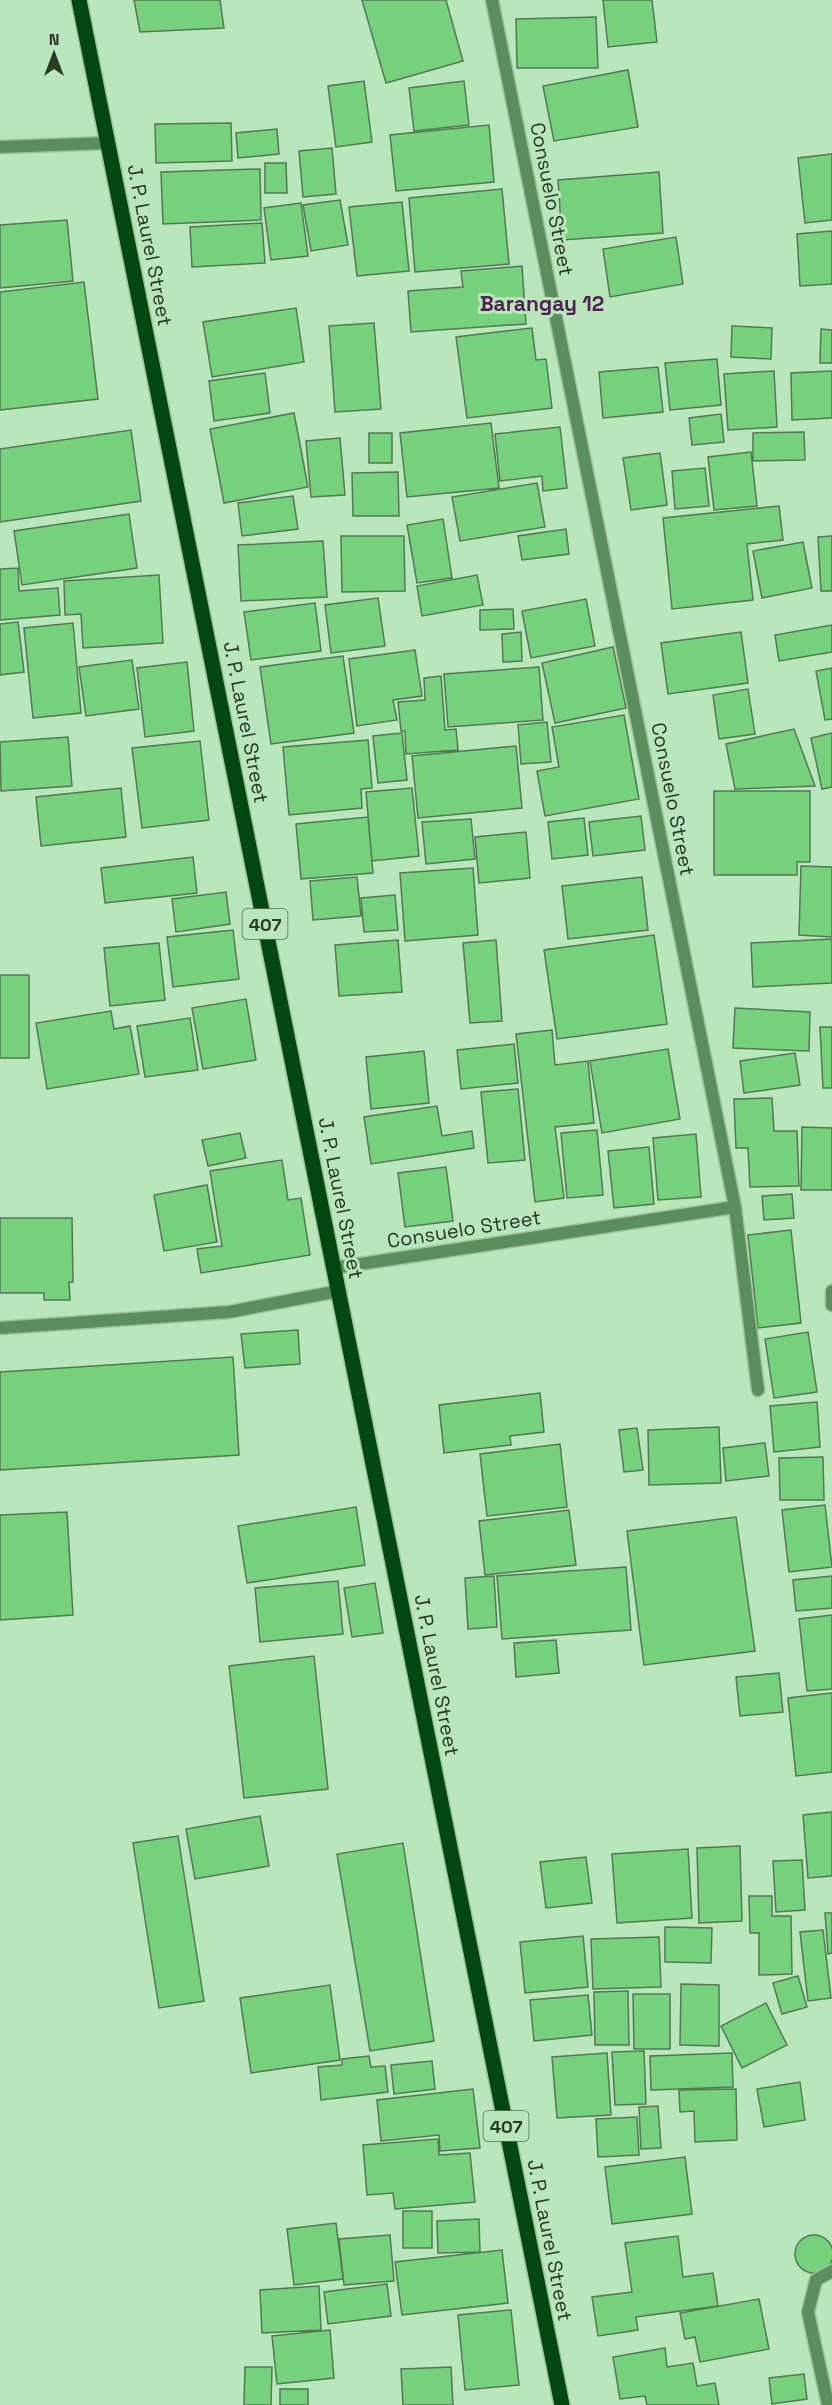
<svg xmlns="http://www.w3.org/2000/svg" width="832" height="2405" font-family="'Space Grotesk',sans-serif">
  <style>
    .building { fill: #76d27c; stroke: #527953; stroke-width: 1.5 }
    .lines { fill: none; stroke-linecap: round; stroke-linejoin: round }
    .service-casing { stroke: #9dc39e; stroke-width: 15 }
    .minor-casing { stroke: #9dc39e; stroke-width: 15 }
    .primary-casing { stroke: #9dc39e; stroke-width: 18 }
    .service { stroke: #5a8f5d; stroke-width: 12 }
    .minor { stroke: #5a8f5d; stroke-width: 12 }
    .primary { stroke: #014710; stroke-width: 15 }
    .labels { text-anchor: middle; dominant-baseline: central; stroke-width: 6; stroke-linejoin: round; paint-order: stroke }
    .shield { fill: #bae6bb; stroke: #546d54; stroke-width: 1.5 }
    .shield-label { font-size: 18px; font-weight: bold; fill: #283928 }
    .street-label { font-size: 20px; fill: #283928; stroke: #bae6bb }
    .neighbourhood-label { font-size: 21px; font-weight: bold; fill: #502152; stroke: #bae6bb }
  </style>
  <rect width="100%" height="100%" fill="#bae6bb"/>
  <path class="building" d="M134,0H220L224,28L140,32Z
    M362,0H446L463,61L386,83Z
    M603,0H652L657,42L608,47Z
    M596,17L598,68H517L516,19Z
    M628,70L638,127L554,141L543,86Z
    M364,81L372,142L336,147L328,86Z
    M464,81L469,125L414,131L409,88Z
    M231,123L232,161L156,163L155,124Z
    M489,125L494,182L396,191L390,135Z
    M277,129L279,154L238,158L236,133Z
    M332,148L336,194L303,197L299,151Z
    M832,154V220L805,223L798,158Z
    M265,163H286L287,193H265Z
    M260,169L261,220L163,224L161,172Z
    M659,172L663,233L562,240L558,180Z
    M502,189L509,264L415,272L409,198Z
    M340,200L348,245L311,251L303,205Z
    M402,202L409,271L357,276L349,207Z
    M301,203L308,256L271,260L264,208Z
    M67,220L73,281L0,288V225Z
    M262,223L265,263L192,267L190,227Z
    M832,231V284L800,286L797,234Z
    M676,237L683,284L610,297L603,249Z
    M522,266L526,324L411,332L408,291L463,287L461,271Z
    M84,282L98,399L0,410V292Z
    M296,308L304,362L212,377L203,322Z
    M374,323L381,409L335,412L329,326Z
    M732,326L772,328L771,359L731,357Z
    M532,328L536,360L546,359L552,408L467,418L456,337Z
    M821,329L832,330V363H820Z
    M717,359L721,405L670,410L665,363Z
    M658,367L663,412L603,418L599,372Z
    M774,371L777,427L728,430L724,374Z
    M832,371V418L792,420L791,373Z
    M265,373L270,413L214,421L209,381Z
    M294,413L308,487L224,503L210,429Z
    M721,414L724,442L692,445L689,418Z
    M491,423L499,488L407,497L400,433Z
    M560,427L567,488L543,491L542,476L500,481L495,434Z
    M131,430L141,501L0,522V449Z
    M804,432L805,460L753,461V433Z
    M369,433H392V463H369Z
    M340,438L345,495L311,497L306,441Z
    M751,452L757,506L714,510L708,457Z
    M660,453L667,505L631,510L623,458Z
    M705,468L709,506L675,509L672,471Z
    M398,472L399,516H353L352,473Z
    M537,483L545,527L460,541L452,497Z
    M293,496L298,529L242,536L238,503Z
    M779,506L783,540L747,544L753,600L672,609L663,518Z
    M129,514L137,568L22,585L14,531Z
    M443,519L452,578L417,583L407,525Z
    M566,529L569,554L522,560L518,536Z
    M341,536H404L405,591L342,592Z
    M832,536V591H821L818,537Z
    M323,541L327,597L241,601L238,545Z
    M803,542L812,588L762,598L753,551Z
    M18,568L19,591L58,588L60,615L0,620V569Z
    M159,575L163,643L83,648L81,614L65,615L64,581Z
    M477,575L483,605L422,616L417,586Z
    M378,598L385,646L331,653L325,605Z
    M586,599L595,646L531,658L522,611Z
    M315,603L321,651L251,660L244,612Z
    M513,609L514,629L480,630V610Z
    M18,622L24,672L0,675V624Z
    M73,623L81,713L33,718L24,628Z
    M832,625V652L779,661L775,635Z
    M521,632L522,661L503,662L502,634Z
    M741,632L748,683L668,694L661,643Z
    M613,647L626,708L555,723L542,663Z
    M415,650L422,696L393,700L397,720L357,726L349,659Z
    M343,656L354,733L271,744L260,667Z
    M132,660L139,709L86,716L79,667Z
    M187,662L194,731L145,737L137,668Z
    M539,667L543,720L448,727L444,674Z
    M832,668V719L825,720L816,671Z
    M441,676L445,730L456,729L458,750L406,754L405,731H401L398,702L425,700L424,678Z
    M748,689L755,734L719,739L713,695Z
    M624,715L639,799L545,816L537,771L559,767L552,727Z
    M547,722L551,762L521,764L518,725Z
    M794,729L815,786L735,789L726,744Z
    M402,733L407,780L378,783L373,736Z
    M832,733V787L822,789L811,738Z
    M68,737L72,786L1,791L0,742Z
    M368,740L372,788L361,789L362,808L289,815L283,747Z
    M200,741L209,820L142,828L132,748Z
    M516,746L522,808L418,818L412,756Z
    M121,788L126,837L41,846L36,797Z
    M412,788L419,856L372,861L366,792Z
    M714,791H810V862H797V875H714Z
    M641,816L645,850L593,856L589,822Z
    M368,817L373,873L301,879L296,824Z
    M584,818L588,855L552,859L548,822Z
    M471,819L475,859L426,864L422,822Z
    M526,832L530,878L479,883L475,837Z
    M193,857L197,893L105,903L101,868Z
    M801,866L832,867V937L799,935Z
    M473,868L478,935L405,941L400,873Z
    M357,877L361,916L313,920L310,881Z
    M642,877L648,930L568,939L562,886Z
    M226,892L230,924L176,932L172,899Z
    M395,895L398,930L364,932L361,898Z
    M233,930L239,979L173,987L167,937Z
    M654,935L667,1024L557,1039L544,950Z
    M832,939V983L753,987L751,943Z
    M398,940L402,992L339,996L335,945Z
    M496,940L502,1021L470,1023L463,943Z
    M159,943L165,1000L110,1006L104,948Z
    M0,975H29V1058H0Z
    M246,999L256,1060L203,1069L192,1008Z
    M735,1008L810,1012L809,1051L733,1048Z
    M111,1011L114,1029L130,1026L139,1074L47,1089L36,1023Z
    M190,1018L198,1070L145,1077L137,1026Z
    M820,1027H832V1088H823Z
    M552,1030L555,1065L588,1061L594,1123L555,1127L564,1198L535,1202L516,1034Z
    M514,1044L518,1083L461,1089L457,1050Z
    M668,1049L680,1119L602,1133L590,1061Z
    M424,1051L429,1103L371,1109L366,1057Z
    M795,1053L800,1085L744,1093L740,1061Z
    M518,1089L525,1160L488,1163L481,1092Z
    M772,1098L774,1131H797L799,1186L750,1187L748,1148H736L734,1099Z
    M437,1106L442,1136L472,1131L474,1148L371,1164L364,1117Z
    M802,1127L832,1128V1190H801Z
    M597,1130L603,1195L567,1198L561,1133Z
    M240,1133L246,1158L208,1166L202,1140Z
    M696,1134L701,1197L658,1200L653,1138Z
    M649,1147L654,1204L614,1208L608,1151Z
    M282,1160L288,1200L301,1198L310,1255L201,1273L197,1249L222,1246L210,1171Z
    M446,1167L453,1221L405,1227L398,1173Z
    M207,1185L217,1242L164,1251L154,1195Z
    M792,1194L794,1218L764,1220L762,1196Z
    M0,1218H72L73,1282H69L70,1300H44V1293H0Z
    M791,1230L801,1323L758,1328L748,1235Z
    M298,1330L300,1364L245,1368L241,1334Z
    M808,1332L817,1392L774,1398L765,1339Z
    M233,1357L239,1455L0,1470V1372Z
    M540,1393L544,1432L510,1436L511,1445L444,1453L439,1405Z
    M817,1402L820,1447L774,1452L770,1406Z
    M719,1427L721,1483L649,1485L648,1430Z
    M637,1428L643,1470L624,1472L619,1430Z
    M765,1443L769,1476L726,1481L723,1448Z
    M560,1444L567,1507L487,1516L480,1454Z
    M823,1457L824,1500H780L779,1458Z
    M825,1505L832,1567L789,1572L782,1510Z
    M356,1507L365,1565L247,1583L238,1526Z
    M569,1510L576,1565L485,1575L479,1521Z
    M67,1512L73,1615L0,1620V1515Z
    M736,1517L755,1651L644,1665L627,1531Z
    M626,1567L631,1630L502,1639L497,1576Z
    M494,1576L497,1627L468,1629L465,1578Z
    M832,1576V1608L796,1611L793,1580Z
    M338,1581L343,1634L260,1642L255,1588Z
    M375,1583L383,1633L352,1637L344,1588Z
    M832,1615V1689L807,1691L799,1619Z
    M556,1640L559,1673L516,1677L514,1643Z
    M314,1656L328,1789L244,1798L229,1666Z
    M779,1673L783,1712L740,1716L736,1677Z
    M832,1693V1772L796,1776L788,1698Z
    M832,1812V1876L808,1878L803,1815Z
    M260,1816L269,1866L195,1879L186,1829Z
    M178,1836L204,2001L159,2008L133,1843Z
    M403,1843L434,2041L370,2051L337,1854Z
    M740,1846L742,1921L699,1923L697,1848Z
    M688,1849L692,1918L617,1923L612,1854Z
    M586,1857L592,1903L546,1908L540,1862Z
    M802,1860L805,1910L776,1912L773,1861Z
    M749,1896H772V1916H791L792,1974L759,1975V1933H750Z
    M825,1913H832V1953L828,1954Z
    M665,1927L712,1928L711,1963L665,1962Z
    M823,1930L831,1998L808,2001L800,1932Z
    M583,1936L588,1987L525,1993L520,1942Z
    M659,1937L661,1987L593,1989L591,1939Z
    M798,1976L807,2007L782,2014L773,1983Z
    M681,1984L719,1985V2046L680,2045Z
    M330,1985L340,2060L251,2073L240,1998Z
    M628,1991L629,2045H595L594,1992Z
    M633,1994H670V2049H634Z
    M588,1995L592,2035L534,2041L530,2000Z
    M766,2003L787,2045L742,2068L721,2026Z
    M644,2051L646,2104L615,2105L612,2052Z
    M607,2053L611,2115L557,2118L552,2057Z
    M732,2053L733,2087L651,2090L650,2056Z
    M369,2056L371,2067L385,2066L388,2092L321,2100L318,2067L342,2065V2059Z
    M432,2061L435,2089L394,2094L391,2065Z
    M800,2082L805,2120L764,2127L757,2089Z
    M473,2089L480,2148L440,2151L439,2135L381,2141L377,2100Z
    M736,2089L737,2140L695,2142L694,2111L680,2112L679,2090Z
    M658,2106L661,2148L641,2149L639,2107Z
    M637,2117L639,2155L598,2157L596,2119Z
    M438,2139L439,2155L470,2153L475,2202L395,2209L393,2193L367,2195L363,2145Z
    M685,2157L692,2214L612,2224L605,2167Z
    M403,2211H432V2248H403Z
    M479,2219L480,2252L438,2253L437,2221Z
    M336,2223L343,2279L294,2285L287,2229Z
    M390,2235L394,2281L344,2285L339,2239Z
    M795 2254a19 19 0 1 1 38 0a19 19 0 1 1-38 0Z
    M678,2236L683,2277L713,2273L718,2306L636,2317L638,2330L598,2336L592,2297L632,2292L625,2243Z
    M502,2250L508,2303L402,2315L395,2262Z
    M387,2284L391,2316L328,2324L324,2292Z
    M319,2286L321,2330L262,2333L260,2290Z
    M759,2299L769,2349L700,2362L695,2337L685,2339L680,2313Z
    M511,2310L519,2385L465,2390L458,2315Z
    M330,2330L334,2378L277,2384L272,2336Z
    M665,2348L667,2367L693,2363L697,2386L715,2383L719,2405H647L645,2396L620,2399L613,2357Z
    M245,2367H272L271,2405H244Z
    M451,2367L453,2405H403L401,2369Z
    M804,2374L807,2399L772,2404L769,2378Z
    M280,2389H308V2405H280Z"/>
  <g class="lines">
    <defs>
      <path id="service" d="M0,147L108,143"/>
      <path id="minor" d="M492,0L735,1207L758,1390
        M334,1268L735,1207
        M832,1291V1305
        M0,1328L229,1312L339,1291
        M828,2405L808,2312L816,2280L832,2271"/>
      <path id="primary" d="M79,0L562,2405"/>
    </defs>
    <use href="#service" class="service-casing"/>
    <use href="#minor" class="minor-casing"/>
    <use href="#primary" class="primary-casing"/>
    <use href="#service" class="service"/>
    <use href="#minor" class="minor"/>
    <use href="#primary" class="primary"/>
  </g>
  <g class="labels">
    <g class="shield">
      <rect x="242.5" y="909" width="45" height="30" rx="4.5"/>
      <rect x="483.5" y="2111" width="45" height="30" rx="4.5"/>
    </g>
    <g class="shield-label">
      <text x="265" y="924">407</text>
      <text x="506" y="2126">407</text>
    </g>
    <g class="street-label">
      <text transform="translate(552 199) rotate(79)">Consuelo Street</text>
      <text transform="translate(150 245) rotate(79)">J. P. Laurel Street</text>
      <text transform="translate(246 722) rotate(79)">J. P. Laurel Street</text>
      <text transform="translate(673 799) rotate(79)">Consuelo Street</text>
      <text transform="translate(341 1198) rotate(79)">J. P. Laurel Street</text>
      <text transform="translate(464 1229) rotate(-9)">Consuelo Street</text>
      <text transform="translate(437 1675) rotate(79)">J. P. Laurel Street</text>
      <text transform="translate(550 2240) rotate(79)">J. P. Laurel Street</text>
    </g>
    <g class="neighbourhood-label">
      <text x="542" y="303">Barangay 12</text>
    </g>
  </g>
  <g transform="translate(54 54)" stroke="#bae6bb" stroke-width="4.5" paint-order="stroke">
  <path d="M0-4.5L10 22L0 15L-10 22Z" fill="#283928"/>
  <text y="-9" font-size="16" font-weight="bold" text-anchor="middle" fill="#283928">N</text>
  </g>
</svg>
